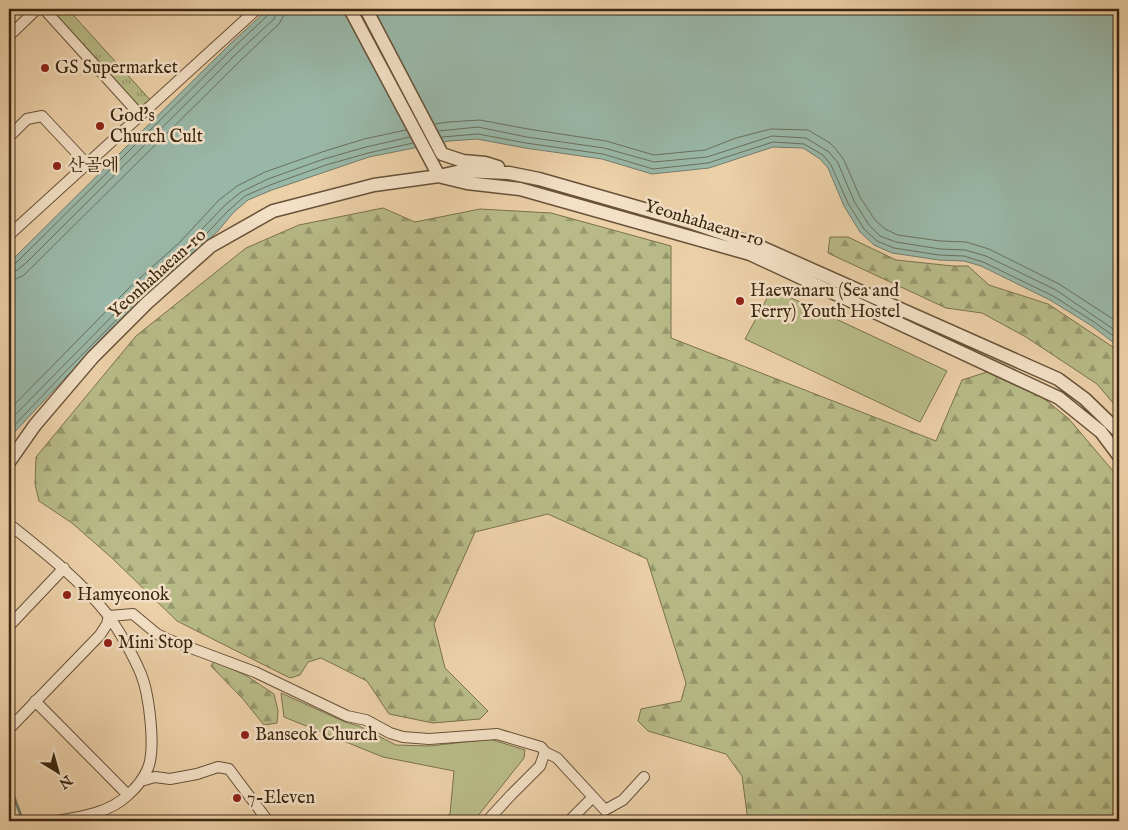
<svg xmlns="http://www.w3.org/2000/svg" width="1128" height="830" font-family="'IM FELL English','Noto Serif KR',serif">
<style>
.grass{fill:#b8bb87;stroke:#7a714c}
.forest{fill:url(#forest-firs);stroke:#7a714c}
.park{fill:url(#park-tufts);stroke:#7a714c}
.water{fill:#99b7a8;stroke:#737d6c}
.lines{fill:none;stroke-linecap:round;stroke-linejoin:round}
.shore{stroke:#6a6f5c;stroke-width:1}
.stream{stroke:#737d6c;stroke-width:3}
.minor-casing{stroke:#675137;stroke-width:12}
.tertiary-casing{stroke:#675137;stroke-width:15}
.minor{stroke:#f3e0c6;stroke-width:10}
.tertiary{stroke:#f3e0c6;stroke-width:12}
.poi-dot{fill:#8f2418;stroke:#f3e0c6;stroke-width:2}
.labels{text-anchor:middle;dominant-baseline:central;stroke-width:5;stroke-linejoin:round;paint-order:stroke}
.poi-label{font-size:18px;fill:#3b2711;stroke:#f3e0c6;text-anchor:start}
.street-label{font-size:18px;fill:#3b2711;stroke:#f3e0c6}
</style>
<defs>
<pattern id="forest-firs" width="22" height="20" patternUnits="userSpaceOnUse" patternTransform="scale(1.25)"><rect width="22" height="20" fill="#b8bb87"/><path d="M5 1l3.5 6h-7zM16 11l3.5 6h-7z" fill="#97986d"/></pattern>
<pattern id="park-tufts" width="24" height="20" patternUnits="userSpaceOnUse" patternTransform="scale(1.25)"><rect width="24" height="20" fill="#b8bb87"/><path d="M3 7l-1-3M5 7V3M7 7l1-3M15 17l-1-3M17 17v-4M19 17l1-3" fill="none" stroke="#97986d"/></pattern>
</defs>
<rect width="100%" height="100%" fill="#ecd0a8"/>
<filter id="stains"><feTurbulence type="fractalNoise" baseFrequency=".004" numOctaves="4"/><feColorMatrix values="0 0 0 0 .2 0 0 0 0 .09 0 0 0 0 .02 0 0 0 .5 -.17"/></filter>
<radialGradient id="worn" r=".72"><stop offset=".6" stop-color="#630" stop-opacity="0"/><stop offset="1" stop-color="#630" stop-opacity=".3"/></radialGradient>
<path class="grass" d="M772 289 947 371 920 422 745 339Z
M281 693 345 722 359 726 396 745 430 746 490 739 525 750 524 758 477 817 466 821H439L450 814 454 771 383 757 284 717Z"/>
<path class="forest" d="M383 208 415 222 480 209 551 213 671 246V338L936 441 962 380 987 372 1042 397 1069 419 1119 478V821H748L742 776 726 754 648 731 638 721 641 709 681 701 686 683 647 559 548 514 475 532 434 624 445 668 488 711 480 719 433 723 389 714 367 681 321 658 308 662 300 675 290 678 177 621 113 559 72 523 39 501 35 484 36 457 136 336 246 248 299 225Z
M830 237H848L896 260 953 266H968L989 285 1048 304 1119 351V410L1097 384 1026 337 982 313 946 308 828 253Z
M214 661 247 676 274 694 278 711 277 723 264 725 243 699 211 666Z"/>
<path class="park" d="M44 9H81L74 16 153 103 140 115Z"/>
<path class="water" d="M268 9H1119V347L1092 326 1050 300 981 266 964 261 939 260 892 253 874 245 860 232 844 206 828 168 820 159 803 148 773 147 709 168 652 174 602 159 525 148 477 139 449 141 369 157 272 190 248 200 233 213 218 231 68 375 9 438V263L230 44Z"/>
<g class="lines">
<path class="shore" d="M435 124 448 122 480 120 528 129 606 141 654 155 705 150 736 138 771 129 808 130 830 143 835 148 844 160 860 197 875 220 885 229 898 235 940 241 966 242 989 249 1059 284 1119 323
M439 131 478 127 527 137 604 148 654 162 707 157 772 136 806 138 829 152 838 163 854 201 869 225 880 236 896 242 940 249 965 250 986 256 1056 290 1119 333
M442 137 478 134 526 143 603 154 653 169 708 163 773 142 804 144 823 155 831 165 848 203 864 229 877 241 894 248 939 255 964 256 983 262 1053 296 1094 322 1119 340
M9 266 14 265 21 258 233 48 269 14 271 9
M9 273 16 271 26 263 237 53 274 19 277 9
M9 280 16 279 24 275 243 58 279 24 283 17 285 9
M9 410 130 287 180 242 219 200 237 186 265 172 322 152 364 139 406 130
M9 421 135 293 185 247 224 206 241 192 268 179 324 159 366 147 410 137
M9 431 65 372 139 297 189 252 229 210 245 196 270 185 326 165 368 153 413 143"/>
<path class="stream" d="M9 784 23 821"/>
<defs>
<path id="minor" d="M44 9 140 115
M9 36 37 9
M9 137 27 119 42 116 86 163
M9 235 257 9
M9 524C44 552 79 579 107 614 119 630 133 655 141 674 149 694 156 748 148 768 144 778 136 788 128 795 109 813 81 817 57 821
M9 626 64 568
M35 701 128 795
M9 729 100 635 107 624 109 616 133 614 157 634 167 639 255 672 347 716 366 720 390 733 403 737 429 739 497 734 541 747 545 752 540 766 511 795 487 821
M545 752 557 758 605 810 623 800 644 777
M141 781 155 777 170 779 197 774 218 767 229 769 268 821
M569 821 593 797"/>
<path id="tertiary" d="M350 9 439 176
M366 9 442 154 463 161 485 163 498 167
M442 177 467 183 520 189 750 254 1059 398 1101 432 1119 456
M9 462 35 425 93 357 147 303 211 246 273 211 374 185 439 176 461 171 509 173 539 179 693 223 754 244 1058 379 1085 399 1119 432"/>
</defs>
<use href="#minor" class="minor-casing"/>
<use href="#tertiary" class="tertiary-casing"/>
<use href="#minor" class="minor"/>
<use href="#tertiary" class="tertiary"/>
</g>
<g class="poi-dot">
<circle cx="45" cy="68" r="5"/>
<circle cx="100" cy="126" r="5"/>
<circle cx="57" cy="166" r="5"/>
<circle cx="740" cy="301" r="5"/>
<circle cx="67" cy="595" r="5"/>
<circle cx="108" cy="643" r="5"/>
<circle cx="245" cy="735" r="5"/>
<circle cx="237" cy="798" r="5"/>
</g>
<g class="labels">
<g class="poi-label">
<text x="55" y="68">GS Supermarket</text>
<text x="110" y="116">God's<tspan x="110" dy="21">Church Cult</tspan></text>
<text x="67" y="166">산골에</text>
<text x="750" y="291">Haewanaru (Sea and<tspan x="750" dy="21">Ferry) Youth Hostel</tspan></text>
<text x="77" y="595">Hamyeonok</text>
<text x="118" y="643">Mini Stop</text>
<text x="255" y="735">Banseok Church</text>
<text x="247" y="798">7-Eleven</text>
</g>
<g class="street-label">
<text transform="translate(704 224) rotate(17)">Yeonhahaean-ro</text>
<text transform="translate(158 274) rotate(-42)">Yeonhahaean-ro</text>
</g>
</g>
<rect width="1128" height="830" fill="none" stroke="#ecd0a8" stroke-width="30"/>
<rect x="10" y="10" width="1108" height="810" fill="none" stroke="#3b2711" stroke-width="2.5"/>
<rect x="15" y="15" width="1098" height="800" fill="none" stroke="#3b2711"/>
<g transform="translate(58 772) rotate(143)" stroke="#f3e0c6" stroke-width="4" paint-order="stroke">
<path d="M0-4L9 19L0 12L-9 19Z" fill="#3b2711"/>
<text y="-8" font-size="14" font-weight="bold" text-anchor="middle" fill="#3b2711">N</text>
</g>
<rect width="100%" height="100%" filter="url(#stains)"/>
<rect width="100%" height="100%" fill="url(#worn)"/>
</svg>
